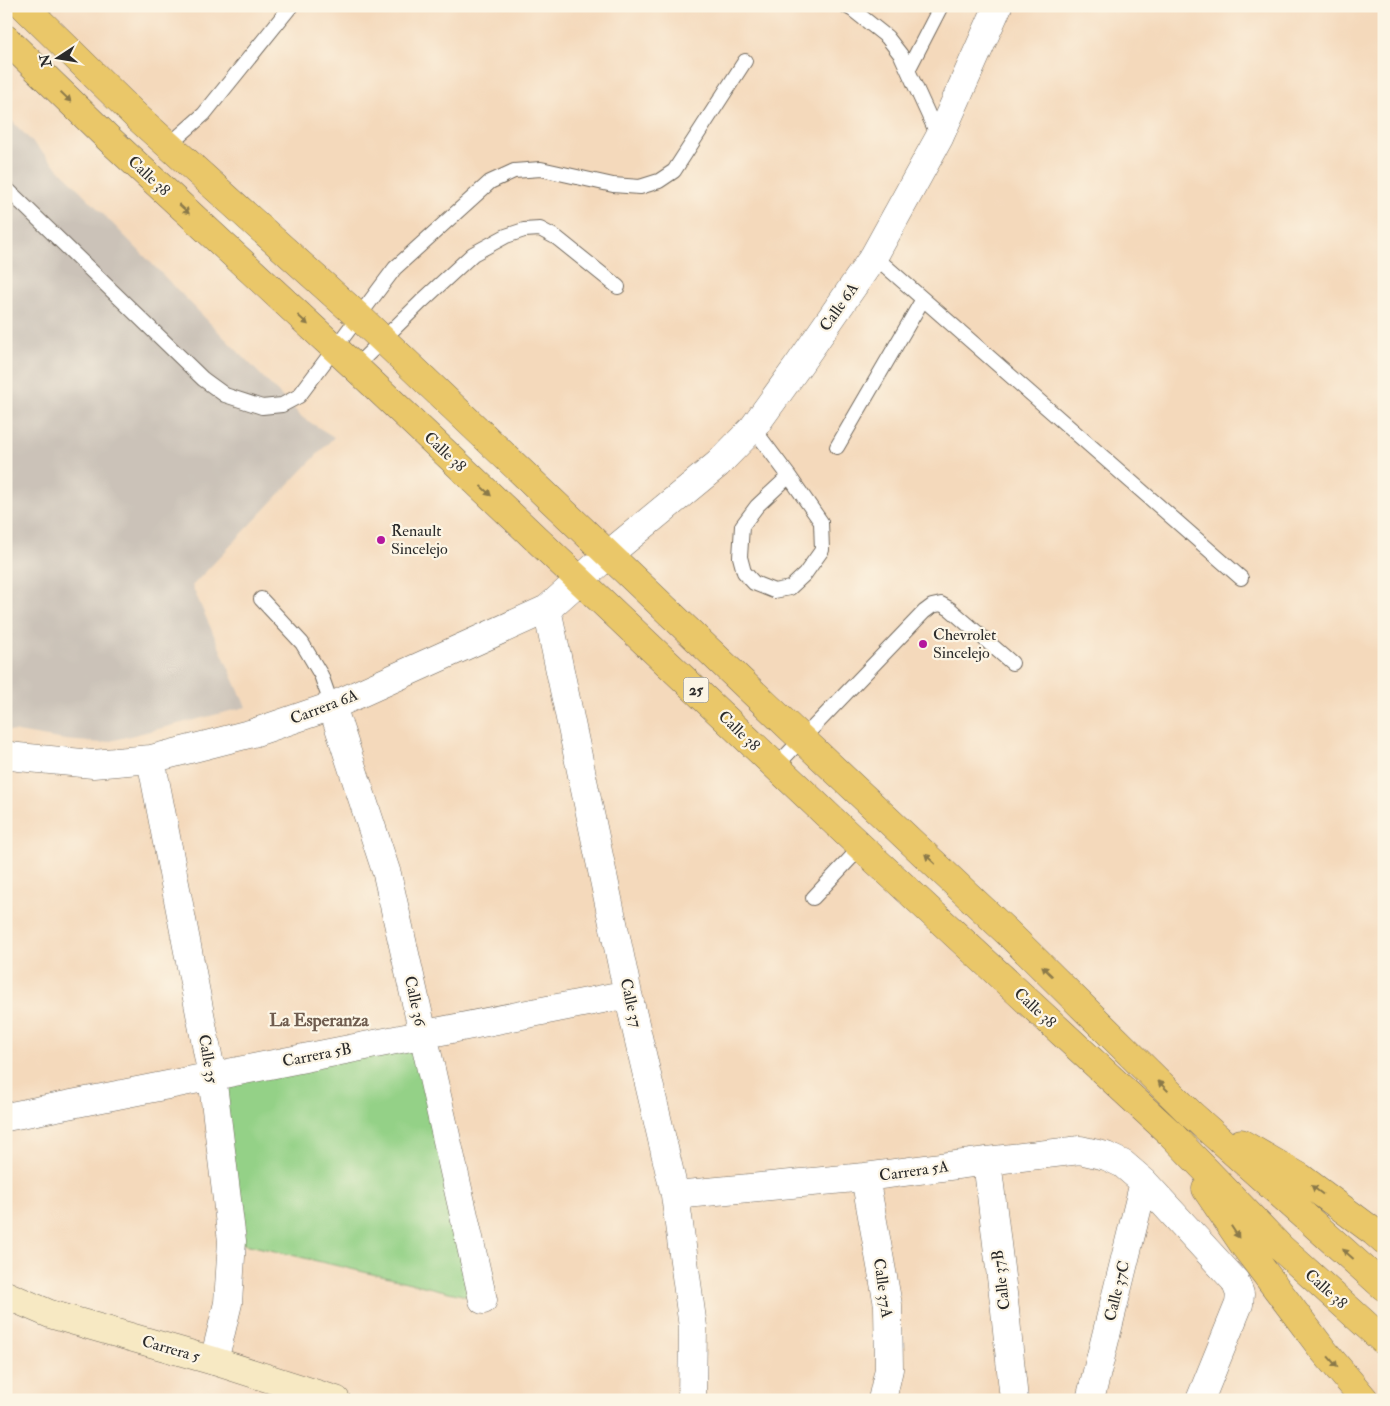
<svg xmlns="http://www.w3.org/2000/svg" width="1390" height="1406" font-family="'IM FELL Double Pica',serif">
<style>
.industrial{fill:#cbc2b8}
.green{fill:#94d187;stroke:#607e59}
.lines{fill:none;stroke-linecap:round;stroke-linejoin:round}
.lane-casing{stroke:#71685d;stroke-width:16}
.street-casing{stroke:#71685d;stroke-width:29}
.secondary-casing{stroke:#71685d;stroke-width:29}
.highway-casing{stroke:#71685d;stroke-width:29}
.lane{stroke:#fff;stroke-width:14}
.street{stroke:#fff;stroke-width:28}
.secondary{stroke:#f7e9c3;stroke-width:28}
.highway{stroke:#eac769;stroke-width:28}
.oneway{fill:#8a794a}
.poi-dot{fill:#b5179e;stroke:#fcf5e5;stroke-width:2}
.labels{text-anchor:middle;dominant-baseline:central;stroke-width:4.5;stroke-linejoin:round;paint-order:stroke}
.shield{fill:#fcf5e5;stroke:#6a6863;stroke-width:1}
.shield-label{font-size:15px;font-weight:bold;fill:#2b2b2b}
.street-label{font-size:16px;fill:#2b2b2b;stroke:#fcf5e5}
.poi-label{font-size:16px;fill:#2b2b2b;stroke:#fcf5e5;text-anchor:start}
.neighbourhood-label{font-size:18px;font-weight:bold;fill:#6f5c4e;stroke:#fcf5e5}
</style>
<rect width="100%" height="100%" fill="#fcf5e5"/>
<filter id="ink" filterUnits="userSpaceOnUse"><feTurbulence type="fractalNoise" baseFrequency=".02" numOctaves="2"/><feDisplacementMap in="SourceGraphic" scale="10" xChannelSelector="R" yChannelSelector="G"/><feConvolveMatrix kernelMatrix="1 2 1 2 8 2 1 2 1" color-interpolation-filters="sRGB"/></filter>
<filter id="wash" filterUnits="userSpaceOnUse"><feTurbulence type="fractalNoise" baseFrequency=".0096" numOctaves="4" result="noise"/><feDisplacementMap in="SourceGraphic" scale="20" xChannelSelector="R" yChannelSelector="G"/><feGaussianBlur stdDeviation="1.12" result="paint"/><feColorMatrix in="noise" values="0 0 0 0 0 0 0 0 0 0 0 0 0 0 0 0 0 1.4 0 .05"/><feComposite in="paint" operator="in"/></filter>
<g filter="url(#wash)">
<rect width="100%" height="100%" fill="#f4d9bb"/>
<path class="industrial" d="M6 115 303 418 334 437 192 586 246 707 102 743 65 740 6 730Z"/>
<path class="green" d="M423 1034 483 1300 232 1241 212 1076Z"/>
</g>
<g filter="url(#ink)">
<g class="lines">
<defs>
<path id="lane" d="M846 6 853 10 887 37 901 55 939 138
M908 70 941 6
M169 145 204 114 291 6
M6 188 203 379 225 395 262 407 282 405 299 396 395 268 490 182 514 171 541 169 613 185 640 187 659 181 674 171 745 61
M874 256 1241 578
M355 367 421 302 473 254 506 236 524 230 540 229 557 238 618 287
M753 428 789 476 821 522 822 550 805 574 790 588 774 591 754 583 744 572 740 557 742 526 757 506 789 476
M837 447 923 299
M261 599 302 643 321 675 332 706
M776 766 924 612 932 606 941 604 950 609 1012 663
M813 898 861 847"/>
<path id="street" d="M547 609 628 994 675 1195 693 1327 692 1400
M332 706 387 874 483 1300
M6 755 18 757 93 764 151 759 253 733 332 706 547 609 609 554 718 464 753 428 800 363 874 256 939 138 998 6
M151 759 212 1076 232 1241 228 1303 214 1361
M6 1117 628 994
M987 1161 1005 1310 1014 1400
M865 1177 888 1305 889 1369 882 1400
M675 1195 865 1177 987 1161 1080 1150 1106 1156 1123 1164 1144 1182 1235 1281 1240 1294 1239 1304 1200 1400
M1090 1400 1144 1182"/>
<path id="secondary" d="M6 1295 50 1314 214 1361 336 1400"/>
<path id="highway" d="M24 6 136 116 359 317 802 739 1008 933 1191 1114 1384 1287
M6 39 109 139 355 367 861 847 1170 1133 1281 1248 1384 1341
M1241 1143 1300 1177 1374 1232 1384 1241
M1206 1189 1243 1244 1323 1350 1365 1400"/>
</defs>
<use href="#lane" class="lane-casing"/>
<use href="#street" class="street-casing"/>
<use href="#secondary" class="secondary-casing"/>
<use href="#highway" class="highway-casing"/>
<use href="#lane" class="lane"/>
<use href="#street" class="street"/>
<use href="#secondary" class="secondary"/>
<use href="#highway" class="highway"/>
</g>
<defs><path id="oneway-solid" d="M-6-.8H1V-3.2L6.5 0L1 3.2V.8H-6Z" transform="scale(1.25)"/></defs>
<g class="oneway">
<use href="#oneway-solid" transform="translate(66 97) rotate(44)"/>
<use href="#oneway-solid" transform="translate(184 209) rotate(43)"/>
<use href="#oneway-solid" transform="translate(303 320) rotate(43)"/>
<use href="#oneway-solid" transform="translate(486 491) rotate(43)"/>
<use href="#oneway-solid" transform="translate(930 859) rotate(-137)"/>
<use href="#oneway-solid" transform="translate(1047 971) rotate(-135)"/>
<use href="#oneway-solid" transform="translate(1163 1086) rotate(-135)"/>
<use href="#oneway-solid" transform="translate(1317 1190) rotate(-143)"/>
<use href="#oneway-solid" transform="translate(1235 1232) rotate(57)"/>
<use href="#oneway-solid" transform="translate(1348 1254) rotate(-138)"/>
<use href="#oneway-solid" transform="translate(1333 1362) rotate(49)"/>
</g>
</g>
<g class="poi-dot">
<circle cx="381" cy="540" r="5"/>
<circle cx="923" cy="644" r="5"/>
</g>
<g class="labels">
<rect class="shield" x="683.5" y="677.5" width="25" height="25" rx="4"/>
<g class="shield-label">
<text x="696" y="690">25</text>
</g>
<g class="street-label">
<text transform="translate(149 176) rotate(43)">Calle 38</text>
<text transform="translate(839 307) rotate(-55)">Calle 6A</text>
<text transform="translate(445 452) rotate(43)">Calle 38</text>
<text transform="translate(324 707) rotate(-21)">Carrera 6A</text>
<text transform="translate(739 731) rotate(44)">Calle 38</text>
<text transform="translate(415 1001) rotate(78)">Calle 36</text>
<text transform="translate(631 1003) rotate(77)">Calle 37</text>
<text transform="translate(1035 1008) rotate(43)">Calle 38</text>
<text transform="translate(317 1055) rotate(-11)">Carrera 5B</text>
<text transform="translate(208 1059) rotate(80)">Calle 35</text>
<text transform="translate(914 1171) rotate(-8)">Carrera 5A</text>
<text transform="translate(1001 1280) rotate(-97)">Calle 37B</text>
<text transform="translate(883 1288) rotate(82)">Calle 37A</text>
<text transform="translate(1326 1289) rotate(42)">Calle 38</text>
<text transform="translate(1117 1291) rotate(-76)">Calle 37C</text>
<text transform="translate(171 1349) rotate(16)">Carrera 5</text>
</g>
<g class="poi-label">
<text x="391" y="531">Renault<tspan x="391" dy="18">Sincelejo</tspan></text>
<text x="933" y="635">Chevrolet<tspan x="933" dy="18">Sincelejo</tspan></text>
</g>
<g class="neighbourhood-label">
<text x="319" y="1020">La Esperanza</text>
</g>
</g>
<rect width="1390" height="1406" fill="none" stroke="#fcf5e5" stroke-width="25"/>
<g transform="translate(58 58) rotate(258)" stroke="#fcf5e5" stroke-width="4" paint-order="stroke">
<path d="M0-4L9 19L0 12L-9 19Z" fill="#2b2b2b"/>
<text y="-8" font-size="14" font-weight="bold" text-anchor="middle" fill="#2b2b2b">N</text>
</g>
</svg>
